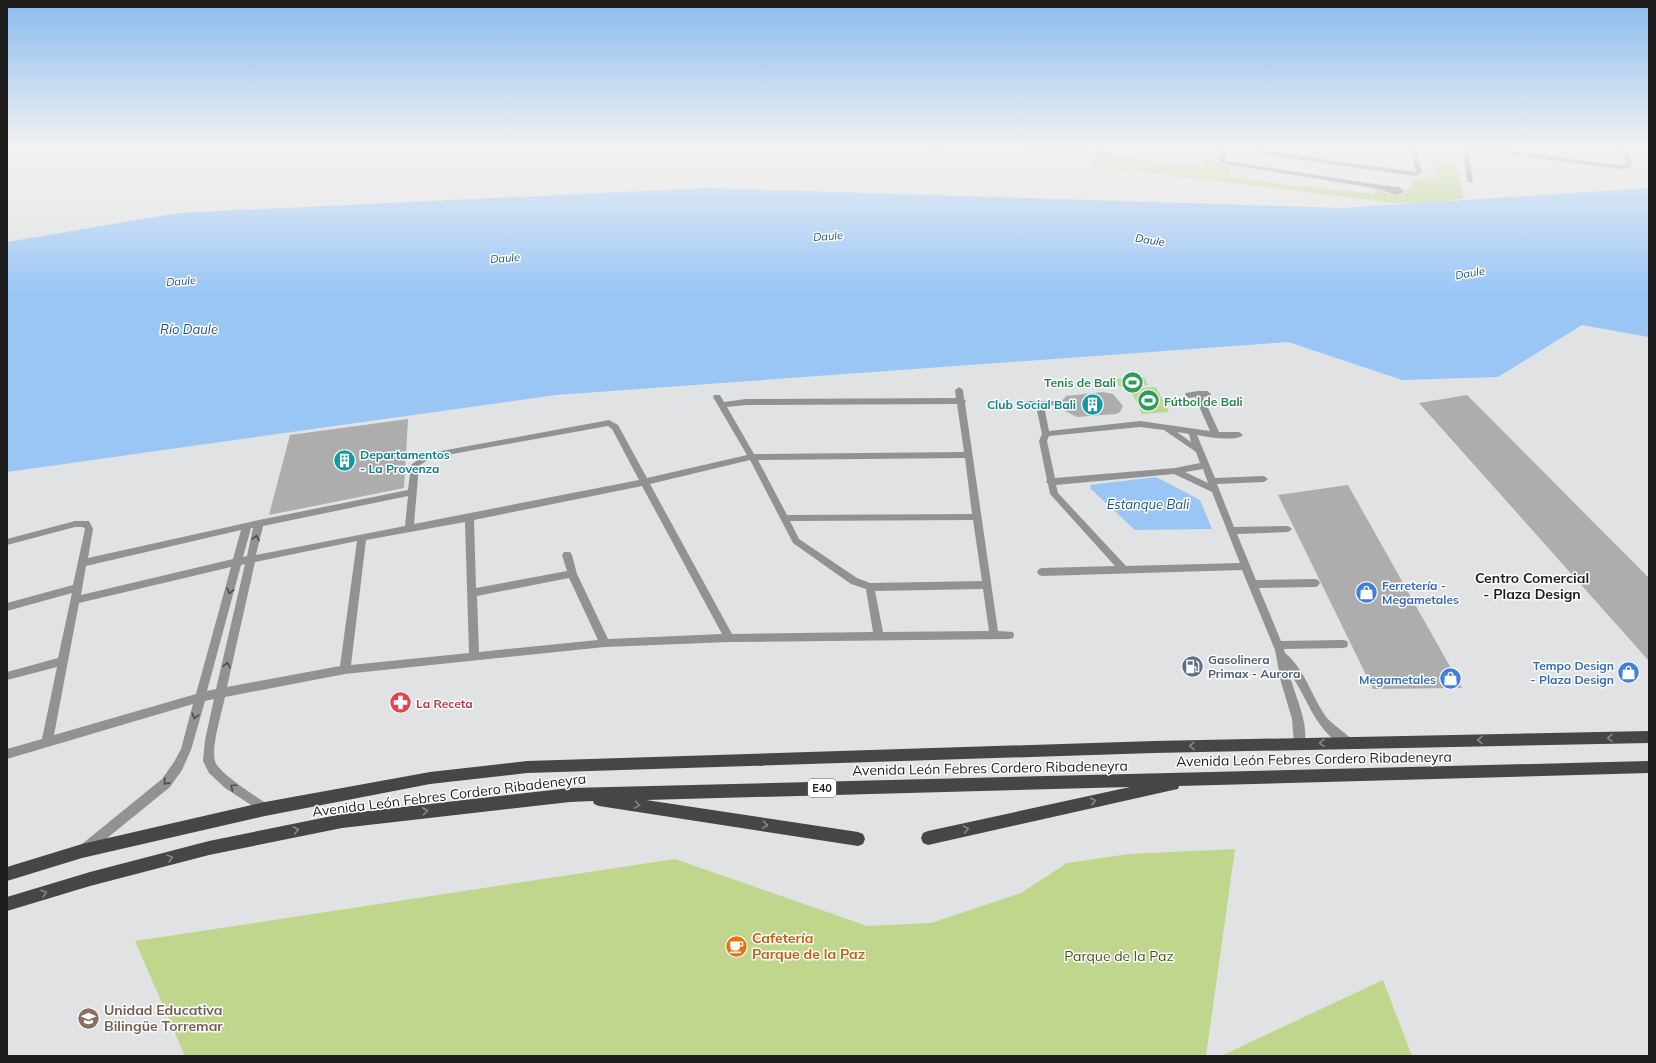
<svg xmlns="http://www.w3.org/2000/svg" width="1656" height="1063" font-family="Mulish,sans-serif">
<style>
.green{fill:#bfd68c}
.water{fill:#9ac6f6}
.building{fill:#adadae}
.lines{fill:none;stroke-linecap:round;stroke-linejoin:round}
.minor{fill:#929292;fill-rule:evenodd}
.trunk{fill:#464646;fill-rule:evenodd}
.oneway{stroke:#4c4c4c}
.oneway2{stroke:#878787}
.labels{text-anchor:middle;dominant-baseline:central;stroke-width:3;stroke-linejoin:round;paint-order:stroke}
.far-water-label{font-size:11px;font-style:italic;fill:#1a5389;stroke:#fff}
.shield{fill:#fff;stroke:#626262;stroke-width:1}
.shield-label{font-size:11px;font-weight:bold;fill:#1e1e1e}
.leisure-label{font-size:12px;font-weight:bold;fill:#27864d;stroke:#fff;text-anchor:end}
.culture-label{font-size:12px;font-weight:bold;fill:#0d838f;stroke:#fff;text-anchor:end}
.shop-label{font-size:12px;font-weight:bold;fill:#366cbe;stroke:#fff;text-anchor:end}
.service-label{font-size:12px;font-weight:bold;fill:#4e5e75;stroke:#fff;text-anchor:start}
.health-label{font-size:12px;font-weight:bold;fill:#be3a42;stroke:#fff;text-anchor:start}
.water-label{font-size:13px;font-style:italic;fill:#1a5389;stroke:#fff}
.quarter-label{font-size:14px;font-weight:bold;fill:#1e1e1e;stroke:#fff}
.near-street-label{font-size:14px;fill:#1e1e1e;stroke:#fff}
.near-food-label{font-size:14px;font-weight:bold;fill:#c56008;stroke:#fff;text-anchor:start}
.near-park-label{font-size:14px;fill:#46541e;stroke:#fff}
.near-education-label{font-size:14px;font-weight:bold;fill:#785e54;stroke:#fff;text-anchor:start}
</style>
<rect width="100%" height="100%" fill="#e1e2e3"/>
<path class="green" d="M1093 146 1108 147V154L1204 168 1206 158C1215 160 1221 164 1230 166L1229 174 1234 177 1302 187V186L1375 194 1374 187 1383 189C1389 197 1398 196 1407 193L1405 189 1412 188 1413 179H1423V177L1438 179 1433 160 1443 163 1455 164 1464 198 1436 203H1394L1093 166Z
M1144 377 1148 385 1120 387 1116 379Z
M1156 387 1169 412 1142 414 1130 389Z
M1235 849 1206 1056H185L135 941 675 859 867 926 931 923 1021 893 1067 863 1129 854Z
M1383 980 1412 1056H1221Z"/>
<path class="water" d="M928 146H948V155L928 154Z
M707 188 1342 208 1649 188V337L1582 325 1498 377 1402 380 1288 342 556 395 7 472V242L178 213Z
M1156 477 1200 500 1212 529 1135 530 1091 489 1090 485Z"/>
<path class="building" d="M1103 392 1113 394 1123 406 1120 412 1116 414 1077 417 1065 411 1061 402 1066 396Z
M1467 395 1649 578V661L1419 403Z
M408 419 404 488 269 515 290 435Z
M1348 485 1462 688 1373 689 1278 495Z"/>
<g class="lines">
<path class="minor" d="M992 146H1018L1082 149 1085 151 1082 153 995 148Z
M1220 146H1226L1225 160 1227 161 1381 185 1399 187 1405 192 1395 195 1380 189 1224 164 1219 161Z
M1260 146H1266L1265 151 1416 172 1411 151 1390 146H1400L1416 149 1422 173 1414 176 1262 154 1259 152Z
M1459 146H1472L1618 165 1626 164 1627 162 1618 146H1624L1633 162 1631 167 1618 169 1468 149 1473 181 1470 183 1467 181 1462 148Z
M959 387 963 390 964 399 966 401 965 403 998 631 1013 632 1014 635 1013 638 1009 639 729 642 605 647 345 674 225 697C222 712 211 747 215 761 217 772 258 798 269 805L271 809 269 813 265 814 225 788 209 773 203 761 205 740 214 699 205 701 191 750 182 770 170 787 90 852 86 854 82 852 80 848 82 844 162 779 174 762 181 749 193 704 7 759V749L42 739 57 667 7 680V672L58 658 72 593 7 611V603L73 585 85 529 83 527H75L7 545V539L75 521H89L93 529 88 558 259 520 408 490 411 465 425 454 609 420 618 425 647 478 747 455 713 397 714 395H720L724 402 746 399 956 398 955 390ZM957 404 964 452 754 454 727 407 746 405ZM608 426 612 429 639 480 414 524 419 466 430 458ZM965 458 972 514 787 515 758 460ZM750 460 793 543 851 584 866 589 873 632 732 634 650 484ZM642 486 722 634 608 639 577 574 572 555 570 552H564L562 555 567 571 476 588 474 520ZM408 496 405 526 256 555 263 526ZM973 520 982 581 870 583 857 578 799 539 790 521ZM465 522 469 653 351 665 366 540ZM251 528H253L247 556 243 557ZM241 530 233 559 81 595 86 566ZM357 541 340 666 227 687 255 562ZM245 564 216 689 207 691 241 565ZM231 567 196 694 54 735 79 603ZM569 578 598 640 479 652 477 596ZM983 589 989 631 883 632 875 591Z
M1198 391H1207L1211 394 1210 396 1203 397 1219 432H1239L1243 435C1236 442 1207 437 1197 435L1215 478 1264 476 1268 479 1264 482 1217 484 1234 527 1288 526 1292 529 1288 532 1237 534 1256 580 1315 579 1318 580 1320 583 1318 586 1315 587 1259 588 1281 641 1343 640 1347 641 1348 644 1347 647 1343 648 1284 649 1285 653C1305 669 1312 698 1327 718 1334 726 1351 736 1354 743L1353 746 1349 748C1316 736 1308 697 1289 672 1293 692 1312 728 1303 747L1299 749 1295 747 1294 744 1292 719 1281 682 1275 650 1242 570 1042 576 1039 575 1037 572 1039 569 1042 568 1115 566 1050 494 1048 484 1046 482 1047 480 1039 441 1042 434 1036 406 1026 405 1025 403 1026 401H1054L1055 403 1054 405 1044 406 1049 431 1140 421 1210 431 1195 397 1189 398 1185 395 1186 393ZM1140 427 1164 430 1196 452 1200 463 1175 468 1055 478 1047 441 1049 436ZM1177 432 1189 434 1191 442ZM1203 469 1208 483 1185 472ZM1174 474 1212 492 1240 563 1126 566 1058 493 1056 485Z"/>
<path class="trunk" d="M1649 731V743L1154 753 527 773 430 784 265 816 82 858 7 881V867L82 844 265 802 430 772 527 761 1154 741Z
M1649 761V773L1179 786 1178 789 1173 790 928 845 923 843 921 838 923 833 928 831 1130 787 646 800 858 832 863 834 865 839 863 844 858 846 599 806 594 804 593 801 570 802 342 828 209 855 90 886 7 911V897L90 872 209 841 342 814 570 788Z"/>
</g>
<defs><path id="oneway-chevron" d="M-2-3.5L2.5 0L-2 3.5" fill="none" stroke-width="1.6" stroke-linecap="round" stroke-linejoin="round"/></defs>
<g class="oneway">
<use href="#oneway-chevron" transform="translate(256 538) rotate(-78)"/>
<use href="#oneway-chevron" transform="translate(230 591) rotate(105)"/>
<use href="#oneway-chevron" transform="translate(227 665) rotate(-77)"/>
<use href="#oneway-chevron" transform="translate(195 716) rotate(105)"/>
<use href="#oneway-chevron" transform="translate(166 782) rotate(132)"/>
<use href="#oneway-chevron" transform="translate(233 787) rotate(-145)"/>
</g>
<g class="oneway2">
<use href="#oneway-chevron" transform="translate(1610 738) rotate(179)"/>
<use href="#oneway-chevron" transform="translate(1480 740) rotate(179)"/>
<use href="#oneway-chevron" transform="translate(1322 743) rotate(179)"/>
<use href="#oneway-chevron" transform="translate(1192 746) rotate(179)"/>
<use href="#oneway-chevron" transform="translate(1093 801) rotate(-12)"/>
<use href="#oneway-chevron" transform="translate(637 805) rotate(9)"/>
<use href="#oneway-chevron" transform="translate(425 811) rotate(-7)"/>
<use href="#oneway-chevron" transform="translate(765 825) rotate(9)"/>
<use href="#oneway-chevron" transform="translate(966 829) rotate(-12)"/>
<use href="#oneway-chevron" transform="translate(296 830) rotate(-11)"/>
<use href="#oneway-chevron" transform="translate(170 858) rotate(-15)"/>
<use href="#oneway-chevron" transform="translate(44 893) rotate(-17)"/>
</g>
<linearGradient id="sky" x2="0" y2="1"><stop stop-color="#89bbee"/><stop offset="0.5" stop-color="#f2f2f2"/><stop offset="1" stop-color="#f2f2f2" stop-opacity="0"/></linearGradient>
<rect width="1656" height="294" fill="url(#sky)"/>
<defs>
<symbol id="stadium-disc" viewBox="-11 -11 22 22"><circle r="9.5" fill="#2e9e5b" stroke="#fff"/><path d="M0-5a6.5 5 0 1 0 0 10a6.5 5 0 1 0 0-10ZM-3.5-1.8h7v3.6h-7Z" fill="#fff"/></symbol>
<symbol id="building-disc" viewBox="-11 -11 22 22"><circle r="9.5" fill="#0f9aa8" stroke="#fff"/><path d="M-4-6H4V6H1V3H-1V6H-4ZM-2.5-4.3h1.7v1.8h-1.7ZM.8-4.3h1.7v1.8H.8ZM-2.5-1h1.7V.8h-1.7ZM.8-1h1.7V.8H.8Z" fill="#fff"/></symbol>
<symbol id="shop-disc" viewBox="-11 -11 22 22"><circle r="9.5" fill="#3f7fe0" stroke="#fff"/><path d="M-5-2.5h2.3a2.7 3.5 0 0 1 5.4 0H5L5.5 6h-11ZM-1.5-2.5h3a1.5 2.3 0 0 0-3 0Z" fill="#fff"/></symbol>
<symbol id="fuel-disc" viewBox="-11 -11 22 22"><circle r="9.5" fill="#5c6f8a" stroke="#fff"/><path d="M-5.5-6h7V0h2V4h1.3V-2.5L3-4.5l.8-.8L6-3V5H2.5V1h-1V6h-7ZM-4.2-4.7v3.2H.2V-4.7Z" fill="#fff"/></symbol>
<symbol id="pharmacy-disc" viewBox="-11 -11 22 22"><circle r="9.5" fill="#e0444e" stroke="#fff"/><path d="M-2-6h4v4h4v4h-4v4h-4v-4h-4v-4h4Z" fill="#fff"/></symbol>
<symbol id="cafe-disc" viewBox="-11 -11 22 22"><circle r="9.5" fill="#e8710a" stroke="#fff"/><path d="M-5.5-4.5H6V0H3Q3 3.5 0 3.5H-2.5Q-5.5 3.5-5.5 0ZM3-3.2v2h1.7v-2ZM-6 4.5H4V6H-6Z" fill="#fff"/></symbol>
<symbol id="school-disc" viewBox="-11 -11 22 22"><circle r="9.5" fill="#8d6e63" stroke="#fff"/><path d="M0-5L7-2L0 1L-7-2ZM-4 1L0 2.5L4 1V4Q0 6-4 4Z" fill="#fff"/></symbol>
</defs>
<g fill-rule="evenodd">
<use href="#stadium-disc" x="1120" y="370" width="25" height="25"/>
<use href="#stadium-disc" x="1136" y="388" width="25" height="25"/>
<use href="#building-disc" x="1080" y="392" width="25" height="25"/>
<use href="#building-disc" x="332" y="448" width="25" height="25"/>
<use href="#shop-disc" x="1354" y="580" width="25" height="25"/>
<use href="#fuel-disc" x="1180" y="654" width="25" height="25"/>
<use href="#shop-disc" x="1616" y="660" width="25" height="25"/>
<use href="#shop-disc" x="1438" y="666" width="25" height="25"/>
<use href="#pharmacy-disc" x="388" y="690" width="25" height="25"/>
<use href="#cafe-disc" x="724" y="934" width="25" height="25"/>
<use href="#school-disc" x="76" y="1006" width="25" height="25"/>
</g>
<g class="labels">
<g class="far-water-label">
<text transform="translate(828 236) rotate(-4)">Daule</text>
<text transform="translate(1150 240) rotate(9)">Daule</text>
<text transform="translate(505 258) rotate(-4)">Daule</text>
<text transform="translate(1470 273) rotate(-10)">Daule</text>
<text transform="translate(181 281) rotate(-4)">Daule</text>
</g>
<rect class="shield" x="808" y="779" width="28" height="18" rx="3"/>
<g class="shield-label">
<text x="822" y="788">E40</text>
</g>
<g class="leisure-label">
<text x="1116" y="382">Tenis de Bali</text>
<text x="1164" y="401" text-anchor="start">Fútbol de Bali</text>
</g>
<g class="culture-label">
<text x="1076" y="404">Club Social Bali</text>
<text x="360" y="454" text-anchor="start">Departamentos<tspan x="360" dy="14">- La Provenza</tspan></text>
</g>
<g class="shop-label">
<text x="1382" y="585" text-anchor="start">Ferretería -<tspan x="1382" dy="14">Megametales</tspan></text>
<text x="1614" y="665">Tempo Design<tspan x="1614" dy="14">- Plaza Design</tspan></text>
<text x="1436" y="679">Megametales</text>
</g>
<g class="service-label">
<text x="1208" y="659">Gasolinera<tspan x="1208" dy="14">Primax - Aurora</tspan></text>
</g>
<g class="health-label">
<text x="416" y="703">La Receta</text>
</g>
<g class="water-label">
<text x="189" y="329">Río Daule</text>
<text x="1148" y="504">Estanque Bali</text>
</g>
<g class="quarter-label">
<text x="1532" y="578">Centro Comercial<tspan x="1532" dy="16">- Plaza Design</tspan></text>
</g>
<g class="near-street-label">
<text transform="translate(1314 759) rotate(-1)">Avenida León Febres Cordero Ribadeneyra</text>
<text transform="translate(990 768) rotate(-1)">Avenida León Febres Cordero Ribadeneyra</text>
<text transform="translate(449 795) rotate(-7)">Avenida León Febres Cordero Ribadeneyra</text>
</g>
<g class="near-food-label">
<text x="752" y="938">Cafetería<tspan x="752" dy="16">Parque de la Paz</tspan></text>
</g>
<g class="near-park-label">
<text x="1119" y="956">Parque de la Paz</text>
</g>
<g class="near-education-label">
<text x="104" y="1010">Unidad Educativa<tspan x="104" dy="16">Bilingüe Torremar</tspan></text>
</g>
</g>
<rect width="1656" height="1063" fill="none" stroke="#1e1e1e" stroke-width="16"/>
</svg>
